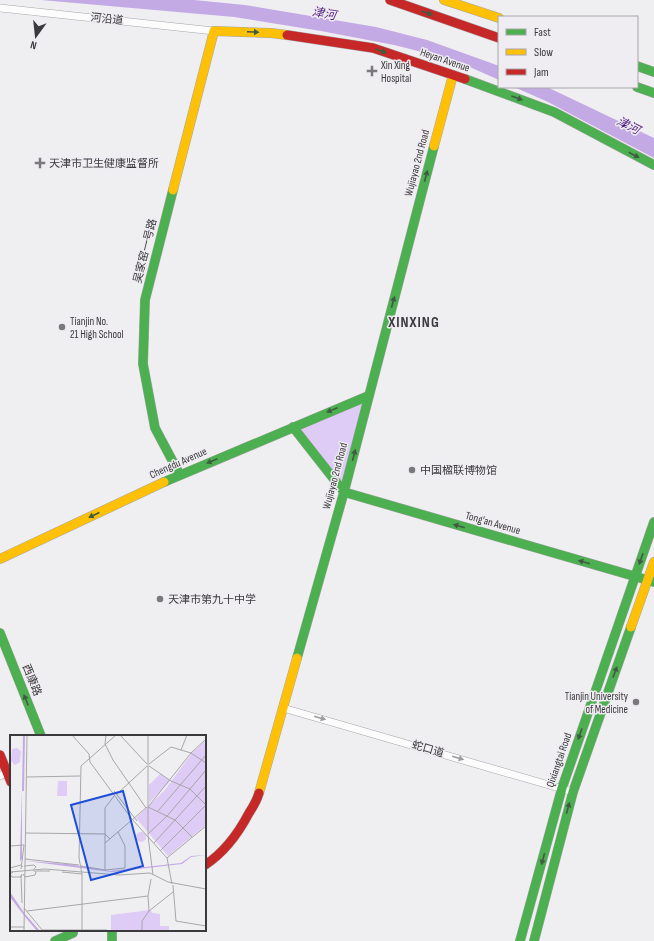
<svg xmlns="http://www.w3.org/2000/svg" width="654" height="941" font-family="'Sofia Sans Condensed','Noto Sans SC',sans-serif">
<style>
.green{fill:#decbf6}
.water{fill:#c4aae5}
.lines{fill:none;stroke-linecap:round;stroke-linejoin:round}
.street-casing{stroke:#a7a6a8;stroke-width:8}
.fast-casing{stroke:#a7a6a8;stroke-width:10}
.slow-casing{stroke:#a7a6a8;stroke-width:10}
.jam-casing{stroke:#a7a6a8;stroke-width:10}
.street{stroke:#fdfcfd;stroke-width:7}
.fast{stroke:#4caf50;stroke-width:9}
.slow{stroke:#ffc107;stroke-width:9}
.jam{stroke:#c62828;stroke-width:9}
.oneway{fill:#3f5c41}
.oneway2{fill:#9c9a9c}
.poi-dot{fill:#79787b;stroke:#efedf2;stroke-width:1.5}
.labels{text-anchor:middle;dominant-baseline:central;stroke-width:3;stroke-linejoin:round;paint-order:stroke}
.street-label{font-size:11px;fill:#3a393b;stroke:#efedf2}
.poi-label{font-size:11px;fill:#3a393b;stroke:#efedf2;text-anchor:start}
.water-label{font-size:12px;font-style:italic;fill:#511e7f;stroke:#efedf2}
.district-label{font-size:15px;font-weight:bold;letter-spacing:1px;fill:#3a393b;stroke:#efedf2}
.inset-river{fill:none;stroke:#c4aae5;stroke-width:2}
.inset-road{fill:none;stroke:#a7a6a8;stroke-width:1}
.view{fill:#1d4ed8;fill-opacity:0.15;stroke:#1d4ed8;stroke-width:2}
.inset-edge{fill:none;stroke:#3a393b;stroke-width:2}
</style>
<rect width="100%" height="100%" fill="#efeef1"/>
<path class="green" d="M371 400 346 496 294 430Z"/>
<path class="water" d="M41 0H194L245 5 376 27 427 40 491 63 499 66V80L454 60 394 45 321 31 234 17Z
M514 87H547L654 138V158L548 102Z"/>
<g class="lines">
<defs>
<path id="street" d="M0 8 214 31
M283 708 573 792
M0 776 7 772"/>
<path id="fast" d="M637 66 654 72
M465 79 554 112 654 165
M637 87 654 93
M173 190 145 300 143 364 155 428 180 475
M293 427 344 492 654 582
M164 482 368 396
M0 633 41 736
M297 658 344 492 434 146
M112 930V941
M55 941 73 933
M520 941 562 788 654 522
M534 941 573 792 631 627"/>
<path id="slow" d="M444 0 499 18
M434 146 453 75
M173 190 214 31 271 33 287 35
M0 559 164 482
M631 627 654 562
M259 793 297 658"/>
<path id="jam" d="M390 0 499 38
M287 35 373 48 465 79
M0 755 11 782
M205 865C225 852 238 834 249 813 253 807 257 800 259 793"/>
</defs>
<use href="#street" class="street-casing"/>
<use href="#fast" class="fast-casing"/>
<use href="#slow" class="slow-casing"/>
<use href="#jam" class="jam-casing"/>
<use href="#street" class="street"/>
<use href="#fast" class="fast"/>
<use href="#slow" class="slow"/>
<use href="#jam" class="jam"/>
</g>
<defs><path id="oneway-solid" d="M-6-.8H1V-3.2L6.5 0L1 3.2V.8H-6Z"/></defs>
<g class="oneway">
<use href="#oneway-solid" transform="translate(427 13) rotate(19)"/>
<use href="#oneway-solid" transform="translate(253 32) rotate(2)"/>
<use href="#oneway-solid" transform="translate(381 51) rotate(19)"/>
<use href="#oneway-solid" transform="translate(517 98) rotate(20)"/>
<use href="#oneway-solid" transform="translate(634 155) rotate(28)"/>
<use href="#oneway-solid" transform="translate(426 176) rotate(-75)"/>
<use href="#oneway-solid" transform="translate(393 302) rotate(-75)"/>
<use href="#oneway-solid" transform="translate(332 410) rotate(158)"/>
<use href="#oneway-solid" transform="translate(354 455) rotate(-76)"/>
<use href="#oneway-solid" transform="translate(212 461) rotate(157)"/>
<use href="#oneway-solid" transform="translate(94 515) rotate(155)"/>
<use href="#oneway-solid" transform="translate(459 526) rotate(-164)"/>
<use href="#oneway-solid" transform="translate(641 559) rotate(109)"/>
<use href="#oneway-solid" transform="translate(584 562) rotate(-164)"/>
<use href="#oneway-solid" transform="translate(615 672) rotate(-70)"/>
<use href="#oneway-solid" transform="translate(26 700) rotate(-112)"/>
<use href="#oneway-solid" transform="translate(580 734) rotate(109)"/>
<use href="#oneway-solid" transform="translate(568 808) rotate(-74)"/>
<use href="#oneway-solid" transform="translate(543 859) rotate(105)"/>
</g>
<g class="oneway2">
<use href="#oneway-solid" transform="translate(320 718) rotate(16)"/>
<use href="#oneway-solid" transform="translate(458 758) rotate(16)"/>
</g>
<g class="poi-dot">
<path d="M370 65h4v4h4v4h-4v4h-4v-4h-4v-4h4z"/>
<path d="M38 157h4v4h4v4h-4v4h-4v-4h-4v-4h4z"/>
<circle cx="62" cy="327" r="4"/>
<circle cx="412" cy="470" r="4"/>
<circle cx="160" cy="599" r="4"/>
<circle cx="636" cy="702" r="4"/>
</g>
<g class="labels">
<g class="street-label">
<text transform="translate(107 19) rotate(6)">河沿道</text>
<text transform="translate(445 60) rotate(19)">Heyan Avenue</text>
<text transform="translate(417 163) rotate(-75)">Wujiayao 2nd Road</text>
<text transform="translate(145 251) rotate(-76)">吴家窑一号路</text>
<text transform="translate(178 463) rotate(-24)">Chengdu Avenue</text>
<text transform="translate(335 476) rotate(-75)">Wujiayao 2nd Road</text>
<text transform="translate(493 523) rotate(16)">Tong'an Avenue</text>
<text transform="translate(32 680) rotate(68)">西康路</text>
<text transform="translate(428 749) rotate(16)">蛇口道</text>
<text transform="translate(559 760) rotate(-71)">Qixiangtai Road</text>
</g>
<g class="poi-label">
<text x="381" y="65">Xin Xing<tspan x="381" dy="13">Hospital</tspan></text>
<text x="49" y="163">天津市卫生健康监督所</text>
<text x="70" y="321">Tianjin No.<tspan x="70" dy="13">21 High School</tspan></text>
<text x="420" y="470">中国楹联博物馆</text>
<text x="168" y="599">天津市第九十中学</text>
<text x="628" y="696" text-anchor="end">Tianjin University<tspan x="628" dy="13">of Medicine</tspan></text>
</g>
<g class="water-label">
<text transform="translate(324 14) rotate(10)">津河</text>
<text transform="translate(628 126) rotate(27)">津河</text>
</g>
<g class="district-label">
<text x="414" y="322">XINXING</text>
</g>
</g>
<g transform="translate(10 735)">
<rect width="196" height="196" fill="#efeef1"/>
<path d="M196 5V90L158 121 126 83 154 56 182 18ZM7 13 11 16 10 27 5 30 1 26 0 28V14L1 25 2 14ZM150 39 160 46 139 68V50ZM48 46H57V61H47ZM126 102a5 5 0 1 1 10 0a5 5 0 1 1-10 0ZM140 175 143 178 150 179V191H159V195L164 196H101V180Z" fill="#decbf6"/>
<path d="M12 55V124L10 126V119ZM196 120 181 122 172 129 102 137 16 126 58 129 100 136 171 128 181 121ZM0 157 15 179 30 196H27L16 183 0 162Z" fill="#c4aae5"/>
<path class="inset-river" d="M13 56 14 0"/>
<path class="inset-road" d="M62 0 79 19 80 27 121 83 157 123 162 149M96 0 95 9 103 25 136 73M110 0 137 29M138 0V101L143 140M161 12 181 18 196 28M171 15 177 0M139 29 161 12M139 31 161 46 180 54 196 70M17 42 70 41M104 56 127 86M107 59 137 31M138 72 181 18 196 4M138 72 165 85 182 102M148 76 196 20M16 98 95 99 100 104M138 99 158 80 196 35M95 108 137 72M144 108 196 51M0 111 14 110M150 116 196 70M157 123 196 91M15 124 69 130M14 131 24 130 26 132 24 134M71 131 95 135 115 133V111L108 97M0 133 11 130 13 132M11 134 14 110M95 135V73L104 61M26 136H40M0 137 35 134 109 140 140 138 158 147 196 154M3 137 0 139 2 142H11L12 139M52 137 72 139M13 139 15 142 25 140 26 137 23 135M11 140 12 168M163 150 166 186 196 191M14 173 33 196M17 176 138 161M139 176 138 161 141 144M0 192H14M32 195H97M14 196 17 0M72 196V139L69 123 71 31 106 0M132 196V186L139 176 163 157"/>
<path class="view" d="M113 56 133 131 81 145 61 70Z"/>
<rect width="196" height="196" class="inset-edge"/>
</g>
<rect x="498" y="16" width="140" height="72" fill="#efedf2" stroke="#a7a5a9"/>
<rect x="506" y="29" width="20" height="6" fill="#4caf50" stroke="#a7a5a9"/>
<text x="534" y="36" font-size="12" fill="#3a393b">Fast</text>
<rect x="506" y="49" width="20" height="6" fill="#ffc107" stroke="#a7a5a9"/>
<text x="534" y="56" font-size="12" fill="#3a393b">Slow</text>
<rect x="506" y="69" width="20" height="6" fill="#c62828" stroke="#a7a5a9"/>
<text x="534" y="76" font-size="12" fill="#3a393b">Jam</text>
<g transform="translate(36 36) rotate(195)" stroke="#efedf2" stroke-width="3" paint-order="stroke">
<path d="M0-3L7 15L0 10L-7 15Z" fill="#3a393b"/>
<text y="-6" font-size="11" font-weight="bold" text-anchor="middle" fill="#3a393b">N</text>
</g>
</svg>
